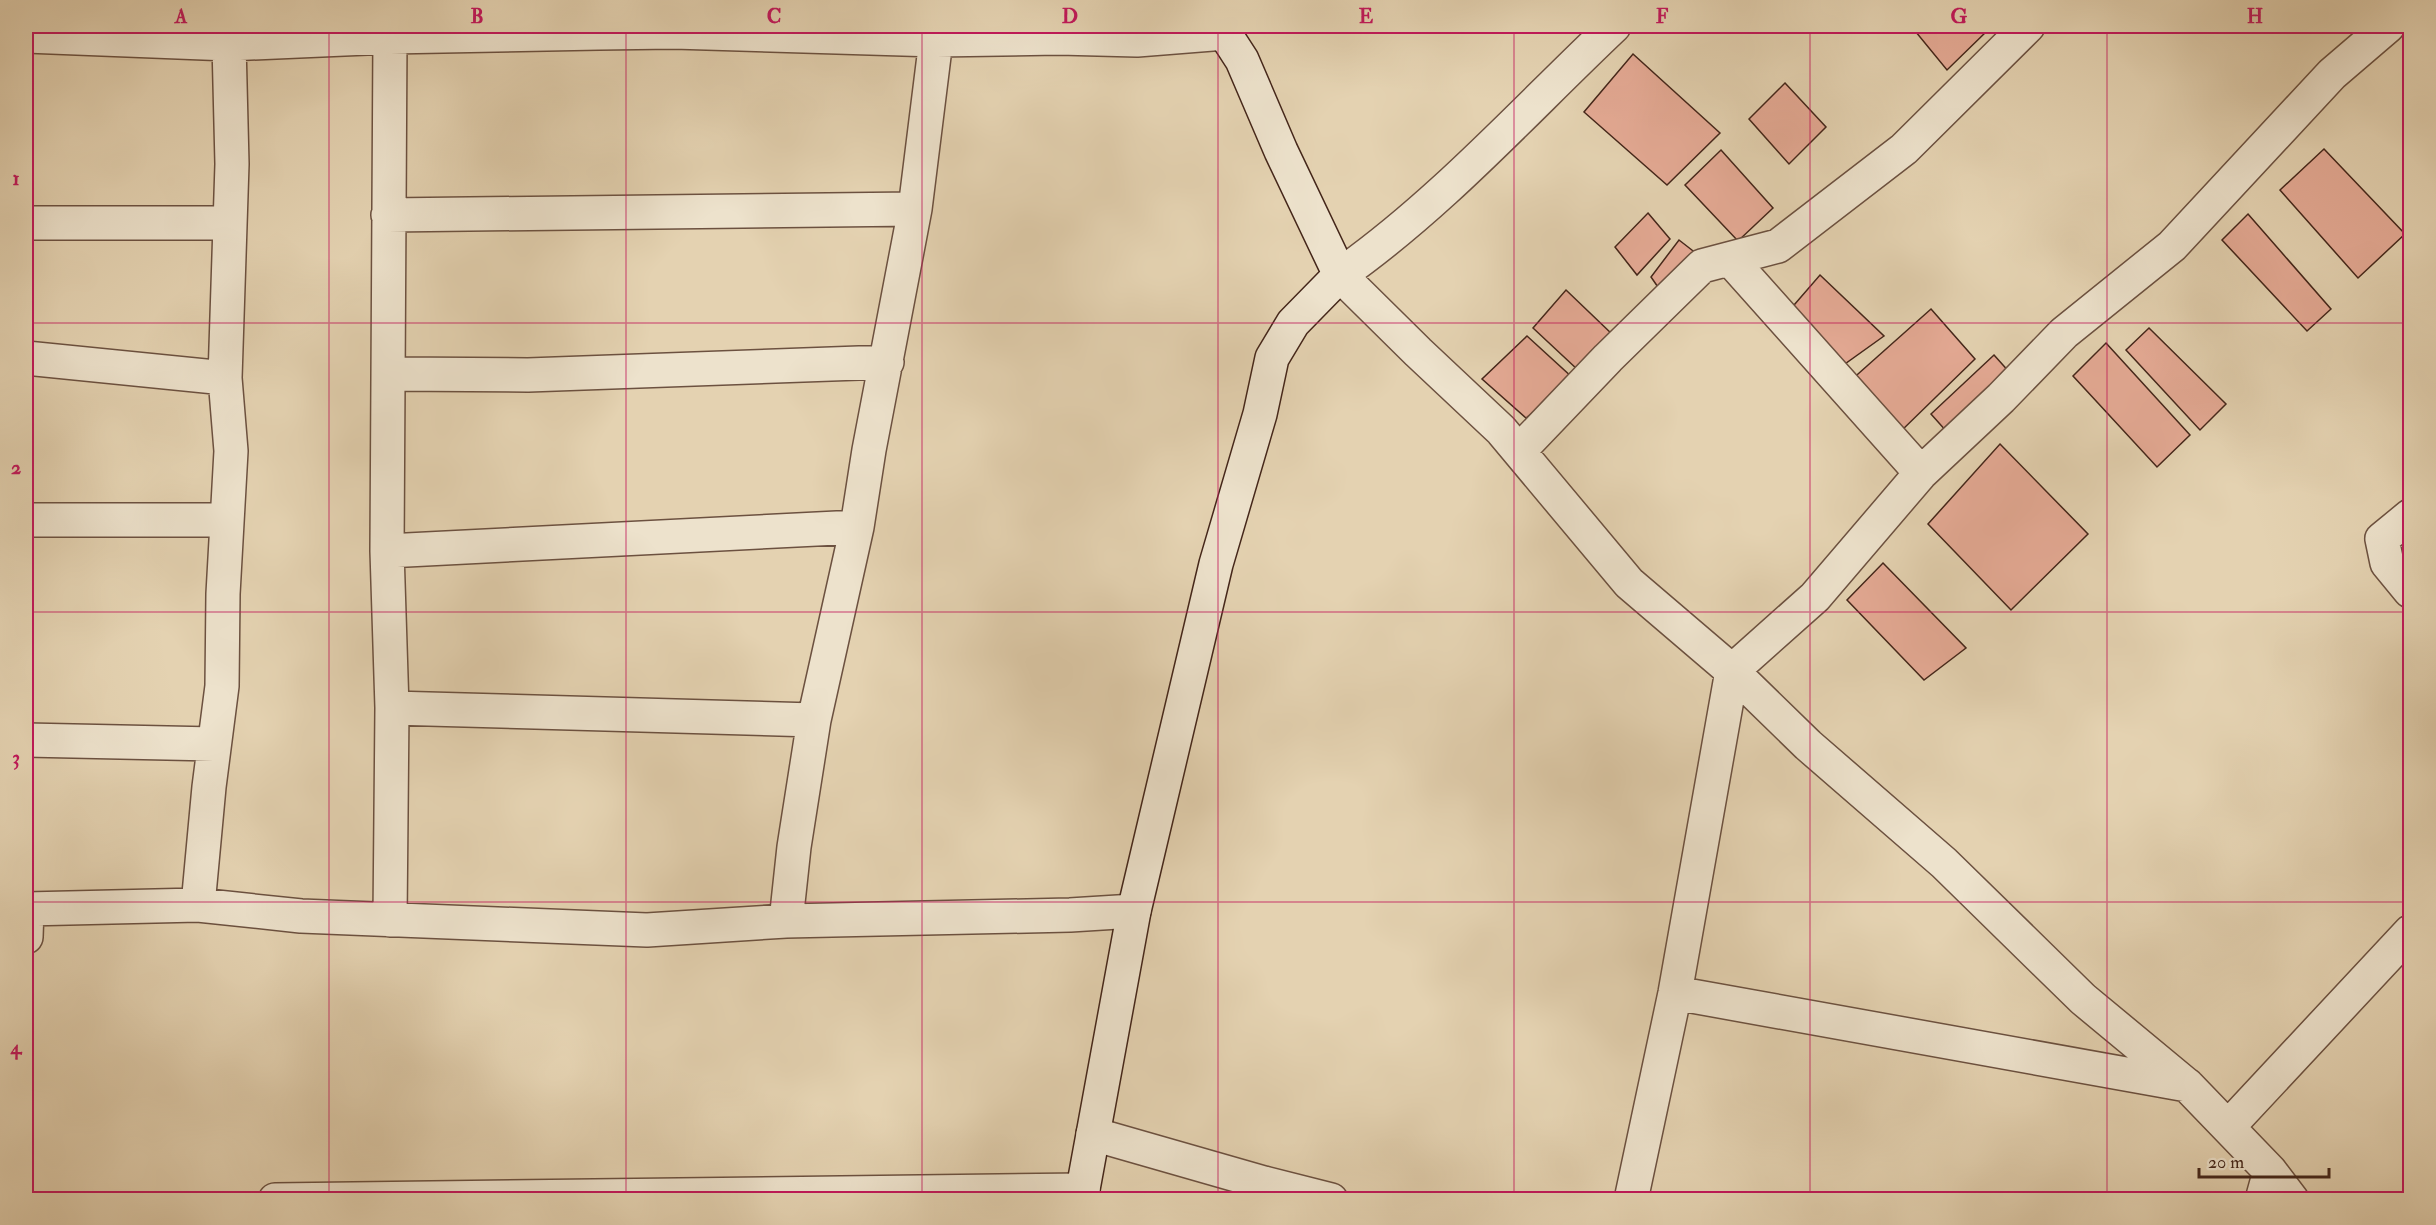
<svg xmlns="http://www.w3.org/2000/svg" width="2436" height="1225" font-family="'IM FELL Double Pica',serif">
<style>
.building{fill:#e5aa95;stroke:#44261a;stroke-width:1.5}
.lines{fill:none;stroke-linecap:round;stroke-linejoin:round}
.street-casing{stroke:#6c5140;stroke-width:36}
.secondary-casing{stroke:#44261a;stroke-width:36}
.street{stroke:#ede2cc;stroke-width:33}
.secondary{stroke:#ede2cc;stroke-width:33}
.grid{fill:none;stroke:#c2185b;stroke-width:1.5;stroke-opacity:0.55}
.neatline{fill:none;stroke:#c2185b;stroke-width:2}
.grid-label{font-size:20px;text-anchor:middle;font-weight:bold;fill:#c2185b}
</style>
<rect width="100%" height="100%" fill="#e4d2b1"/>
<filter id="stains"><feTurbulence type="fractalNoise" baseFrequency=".00333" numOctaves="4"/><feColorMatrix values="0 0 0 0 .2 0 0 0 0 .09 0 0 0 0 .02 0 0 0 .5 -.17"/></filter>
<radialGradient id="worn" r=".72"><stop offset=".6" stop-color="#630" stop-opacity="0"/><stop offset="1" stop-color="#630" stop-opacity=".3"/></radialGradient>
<path class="building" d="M1911 26H1984L1988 30 1947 70Z
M1633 54 1720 133 1667 185 1584 112Z
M1785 83 1826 127 1789 164 1749 119Z
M2324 149 2405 234 2358 278 2280 190Z
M1721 150 1773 208 1738 241 1685 185Z
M1648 213 1670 239 1637 275 1615 247Z
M2248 214 2331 309 2307 331 2222 240Z
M1679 240 1697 254 1660 290 1651 277Z
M1820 275 1884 336 1842 366 1788 312Z
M1566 290 1614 336 1578 370 1533 328Z
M1931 309 1975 359 1898 434 1849 382Z
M2149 328 2226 404 2200 430 2126 350Z
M1527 336 1574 379 1526 418 1482 379Z
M2106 343 2190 435 2157 467 2073 376Z
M1994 355 2011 374 1947 432 1931 414Z
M2000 444 2088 534 2011 610 1928 524Z
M1883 563 1966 648 1924 680 1847 600Z"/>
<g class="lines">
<defs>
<path id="street" d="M1614 26C1525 110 1441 204 1340 275L1418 352 1501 430 1629 583 1732 671 1815 597 1921 473 2001 398 2064 333 2172 246 2332 74 2388 26
M26 36 229 44 390 37 599 33 674 32 936 40 1059 38 1137 40 1225 33
M388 215 915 209
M26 223H229
M1730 259 1921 473
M26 358 225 378
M389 374 528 375 887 362
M1519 451 1608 358 1702 266 1778 246 1904 149 2028 26
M2410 516 2382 539 2387 563 2410 591
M26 520H226
M387 551 857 527
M1732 671 1808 745 1944 863 2083 999 2188 1086 2270 1171 2262 1200
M392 708 814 720
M26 740 214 744
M198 905 209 787 222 686 223 594 231 451 225 378 232 164 229 44
M26 909 198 905 301 916 647 930 786 921 1070 915 1134 911
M390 920 392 708 387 551 390 37
M786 921 794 847 814 720 857 527 869 450 915 209 936 40
M26 937 27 909
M1675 993 2187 1085
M2228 1127 2410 932
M1093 1134 1264 1183 1331 1200
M2270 1171 2292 1200
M275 1200 1083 1190
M1631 1200 1675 993 1732 671"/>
<path id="secondary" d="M1081 1200 1134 911 1216 564 1260 414 1272 358 1293 323 1340 275 1281 151 1242 60 1220 26"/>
</defs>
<use href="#street" class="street-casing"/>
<use href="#secondary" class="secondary-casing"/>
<use href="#street" class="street"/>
<use href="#secondary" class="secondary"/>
</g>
<path class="grid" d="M329 26V1200M626 26V1200M922 26V1200M1218 26V1200M1514 26V1200M1810 26V1200M2107 26V1200M26 323H2410M26 612H2410M26 902H2410"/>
<rect width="2436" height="1225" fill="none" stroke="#e4d2b1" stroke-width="66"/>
<path d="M2199 1168v9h130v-9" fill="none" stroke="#44261a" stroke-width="3"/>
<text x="2208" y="1168" font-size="18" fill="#44261a" stroke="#ede2cc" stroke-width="4.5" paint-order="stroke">20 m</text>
<rect x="33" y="33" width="2370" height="1159" class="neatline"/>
<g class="grid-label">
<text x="181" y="23">A</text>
<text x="477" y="23">B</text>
<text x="774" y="23">C</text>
<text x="1070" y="23">D</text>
<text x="1366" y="23">E</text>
<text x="1662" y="23">F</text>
<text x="1959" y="23">G</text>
<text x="2255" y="23">H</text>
<text x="16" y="185">1</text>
<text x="16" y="474">2</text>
<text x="16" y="764">3</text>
<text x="16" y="1054">4</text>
</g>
<rect width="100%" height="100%" filter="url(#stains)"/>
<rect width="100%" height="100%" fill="url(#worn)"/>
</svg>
